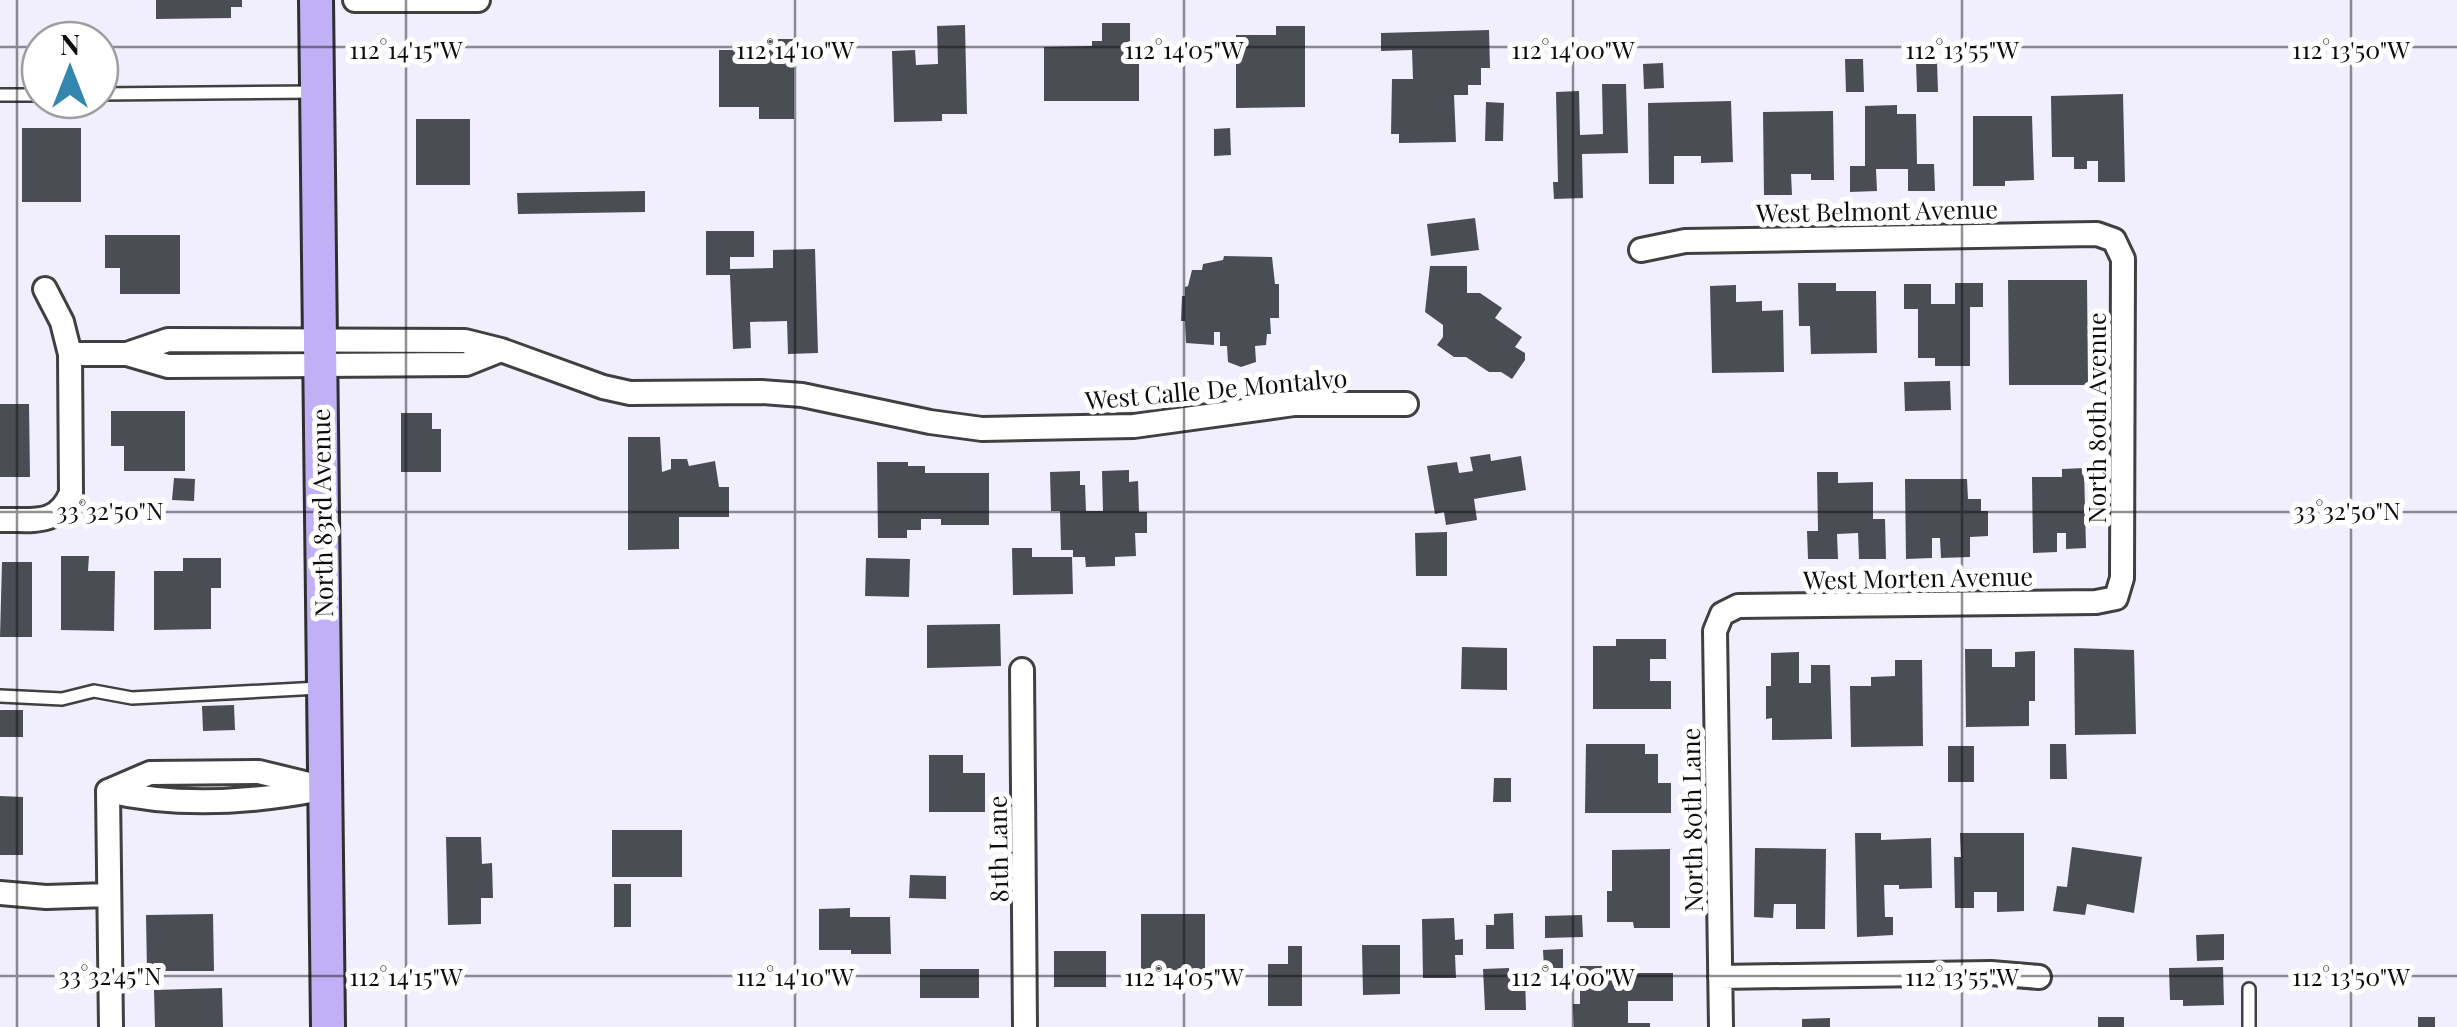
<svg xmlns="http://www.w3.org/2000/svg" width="2457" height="1027" font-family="'Playfair Display',serif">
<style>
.building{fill:#4a4d54}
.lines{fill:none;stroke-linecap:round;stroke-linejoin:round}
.service-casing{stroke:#404040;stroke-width:16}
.minor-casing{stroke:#404040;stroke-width:28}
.secondary-casing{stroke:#2f2f2f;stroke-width:38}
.service{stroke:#fff;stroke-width:11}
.minor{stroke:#fff;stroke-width:22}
.secondary{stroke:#c2b0f7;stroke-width:32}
.ticks{fill:none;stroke:#0d0d0d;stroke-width:2.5;stroke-opacity:0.45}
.labels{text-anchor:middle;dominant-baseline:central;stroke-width:10;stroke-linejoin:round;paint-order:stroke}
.street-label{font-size:25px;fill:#0d0d0d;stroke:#fff}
.ticks-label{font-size:25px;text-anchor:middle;fill:#0d0d0d;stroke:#fff;stroke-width:10;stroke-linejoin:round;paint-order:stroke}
</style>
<rect width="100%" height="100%" fill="#f1eefd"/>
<path class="building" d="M156 0H242V7H231V18L156 19Z
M1102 23H1130V60H1139V101H1044V47L1092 46V41H1102Z
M965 25 967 114H942V121L894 122 892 51 915 50 916 65 938 64 937 26Z
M1276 26H1305V107L1236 108V35H1276Z
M1489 30 1490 68H1481V85H1468V95H1454L1456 142 1399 143V134H1391L1392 79H1413L1412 50 1381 51V33Z
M768 39H794V119H759V107H719V50H768Z
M1845 59H1863L1864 92H1846Z
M1916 61H1937L1938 92H1917Z
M1663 63 1664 88 1644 89 1643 64Z
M1602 84H1626L1628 153 1582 154 1583 198 1554 199 1553 182H1558L1556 92 1579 91 1580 135 1603 134Z
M2123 94 2125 182H2098V161H2087V169H2074V157H2052L2051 96Z
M1731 101 1733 162 1701 163V156H1674V184H1649L1648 103Z
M1486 102 1504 103 1503 141H1485Z
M1897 105V114H1916L1917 164H1934L1935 191H1908V169H1876L1877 191 1850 192V166H1865V106Z
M1833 111 1834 180H1811V174H1791L1792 195H1764L1763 112Z
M1973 116H2032L2034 180 2005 181V186H1973Z
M416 119H470V185H416Z
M22 128H81V202H22Z
M1230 128 1231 155 1214 156V129Z
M645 191V212L518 214 517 193Z
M1475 218 1479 250 1431 256 1427 224Z
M706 231H754V257H730V269L773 268V250L815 249 818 353 788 354 787 321 750 322 751 348 733 349 730 275H706Z
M105 235H180V294H120V268H105Z
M1224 256 1272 257 1275 284H1279V318H1270L1271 334H1267L1266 345 1255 346 1256 362 1241 367 1228 362 1227 346H1220V332H1214V345L1186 343 1185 321H1181L1182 296H1185V287L1188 286 1192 270H1202L1203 264 1223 260Z
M1430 266H1467V293H1480L1502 308 1495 318 1522 337 1515 347 1525 353V360L1512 379 1501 372H1489L1466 357H1454L1437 345 1443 337V325L1425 312Z
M2008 280H2087L2088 385H2009Z
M1798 283H1836V291H1876L1877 353 1811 354 1810 326H1799Z
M1955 283H1983V307H1970V366H1935V358H1918V309H1904V284H1931V304H1955Z
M1736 285V302L1762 301V311L1783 310 1784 372 1712 373 1710 286Z
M1950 381 1951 410 1905 411 1904 382Z
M0 404H29L30 477H0Z
M111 411H185V471H124V446H111Z
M401 413H432V429H441V472H401Z
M628 437H660L662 472 671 469V459H687L689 466 715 461 719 487H729V517H679V549L628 550Z
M1490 454 1491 461 1521 456 1526 490 1474 499 1477 520 1446 525 1444 512 1435 514 1427 466 1457 462 1459 473 1473 471 1470 457Z
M877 462H908V466H925V473H989V525H941V519H921V530H907V538H878Z
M2084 468 2086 548 2066 549V533H2057V552L2033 553 2032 477H2062V469Z
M1129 470V482L1138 481 1139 512H1147V533H1135L1136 556 1115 557V566L1086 567 1085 557H1073V550H1061L1060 511H1051L1050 472 1080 471V485H1085L1086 511H1103L1102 471Z
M1817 472H1838V483L1873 482V519H1885L1886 559H1859L1858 533 1837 534 1838 559H1808L1807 531H1818Z
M174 478 195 479 194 501 172 500Z
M1905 479H1967L1968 499H1981V511H1988V536L1970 537V557L1941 558 1940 538H1932V558L1906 559Z
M1447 532V576H1416L1415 533Z
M1012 548H1032V557H1072L1073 594 1013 595Z
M61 556H89L88 571H115L114 631 61 630Z
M183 558H221V588H211V629L154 630V571H183Z
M866 558 910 559 909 597 865 596Z
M2 562H32V637H0Z
M1000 624 1001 666 927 668V625Z
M1616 639H1666V659H1650V681H1671V709H1593V646H1616Z
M1462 647 1507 648V690L1461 689Z
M2074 648 2134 650 2136 734 2075 735Z
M1965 649H1992V667H2015V652L2035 651V701H2029V726L1966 727Z
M1799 652V683H1811V665H1830L1832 739 1772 740V718L1766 719V686H1771V653Z
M1895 660H1922L1923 746 1851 747 1850 686H1871V677L1895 676Z
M234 705 235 730 203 731 202 706Z
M0 710H23V737H0Z
M1586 744H1645V754H1658V783H1671V813H1585Z
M2050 744H2066L2067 779H2050Z
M1948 746H1974V782H1948Z
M929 755H963V773H985V812H929Z
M1494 778H1511V802H1493Z
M0 796 23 797V855H0Z
M612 830H682V877H612Z
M1855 833H1881V840L1931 838 1932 888 1899 889V885H1884L1885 917H1893V935L1857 937Z
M1960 833H2024V911L1997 912V892H1974V908H1955L1954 857H1961Z
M446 837H481L482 864 492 863 493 898H481V924L448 925Z
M2072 847 2142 857 2134 913 2087 904 2085 915 2053 911 2057 886 2067 887Z
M1755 848 1826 849 1825 929H1796V904H1774L1773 918 1754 917Z
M1670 849V928H1634L1633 922H1607V891H1612V850Z
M910 875 946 876V899L909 898Z
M614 884H631V927H614Z
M850 908V917H890L891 954H851V950H819V909Z
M1513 913 1514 949H1486V925H1494V914Z
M213 914 214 971H147L146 915Z
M1141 914H1205V970H1141Z
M1582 915 1583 937 1545 938V916Z
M1454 918 1455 940 1463 939V955H1455L1456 978H1423L1422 919Z
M2224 934V960L2197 961 2196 935Z
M1362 945H1400V994L1363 995Z
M1288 946H1302V1006H1268V964H1288Z
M1563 949V968H1544L1543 950Z
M1054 951H1106V987H1054Z
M1580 966H1636V973H1673V1001H1628V1023H1650V1027H1574L1573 1004H1580Z
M2223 967 2224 1005 2183 1006V1000H2170L2169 968Z
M1509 968V977L1525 976 1526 1010H1485L1483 969Z
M920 969H979V998H920Z
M222 988 223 1027H155L154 990Z
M2098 1017H2124V1027H2098Z
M2418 1017H2435V1027H2418Z
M1830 1018V1027H1802V1019Z"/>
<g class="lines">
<defs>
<path id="service" d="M100 94 316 92
M0 95H40
M0 696 62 699 94 691 132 698 319 688
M2249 989V1027"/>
<path id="minor" d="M355 0H478
M1641 250 1685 241 2097 234 2114 240 2123 259 2122 578 2116 598 2096 602 1738 606 1722 614 1715 631 1721 1027
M70 354H127L168 366 319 365 466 364 501 350
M127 354 168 340 465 341 501 350 603 387 630 393 761 392 802 395 930 422 982 429 1134 426 1294 404H1406
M0 520C32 519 57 527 71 493L70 354 62 322 45 289
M1022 670 1025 1027
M108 791 111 1027
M108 791 150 773 259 772 325 788
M108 791C177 807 247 803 316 790
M0 893 46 897 108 895
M1720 977 1991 973 2039 977"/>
<path id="secondary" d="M316 0 328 1027"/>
</defs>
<use href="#service" class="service-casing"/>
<use href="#minor" class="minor-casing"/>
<use href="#secondary" class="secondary-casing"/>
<use href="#service" class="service"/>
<use href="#minor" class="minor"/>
<use href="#secondary" class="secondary"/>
</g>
<path class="ticks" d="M17 0V1027M406 0V1027M795 0V1027M1184 0V1027M1573 0V1027M1962 0V1027M2351 0V1027M0 47H40M100 47H2457M0 512H2457M0 976H2457"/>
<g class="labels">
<g class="street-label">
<text transform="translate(1877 210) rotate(-1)">West Belmont Avenue</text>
<text transform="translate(1216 388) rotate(-5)">West Calle De Montalvo</text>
<text transform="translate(2095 418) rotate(-90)">North 80th Avenue</text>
<text transform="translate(321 513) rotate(-91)">North 83rd Avenue</text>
<text transform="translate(1918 577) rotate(-1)">West Morten Avenue</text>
<text transform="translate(1691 820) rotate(-91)">North 80th Lane</text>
<text transform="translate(997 849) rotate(-91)">81th Lane</text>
</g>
</g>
<g class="ticks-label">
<text x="406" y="59">112°14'15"W</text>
<text x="795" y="59">112°14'10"W</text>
<text x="1184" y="59">112°14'05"W</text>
<text x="1573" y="59">112°14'00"W</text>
<text x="1962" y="59">112°13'55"W</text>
<text x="2351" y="59">112°13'50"W</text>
<text x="110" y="520">33°32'50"N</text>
<text x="2347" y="520">33°32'50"N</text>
<text x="110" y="985">33°32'45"N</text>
<text x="406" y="986">112°14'15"W</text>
<text x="795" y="986">112°14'10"W</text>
<text x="1184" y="986">112°14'05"W</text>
<text x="1573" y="986">112°14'00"W</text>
<text x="1962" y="986">112°13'55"W</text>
<text x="2351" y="986">112°13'50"W</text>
</g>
<g transform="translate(70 70)"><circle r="48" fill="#ffffff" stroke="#9e9e9e" stroke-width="2.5"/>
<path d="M0-8L18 38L0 25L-18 38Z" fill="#3387af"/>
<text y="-15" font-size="28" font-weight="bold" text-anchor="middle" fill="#0d0d0d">N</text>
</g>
</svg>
